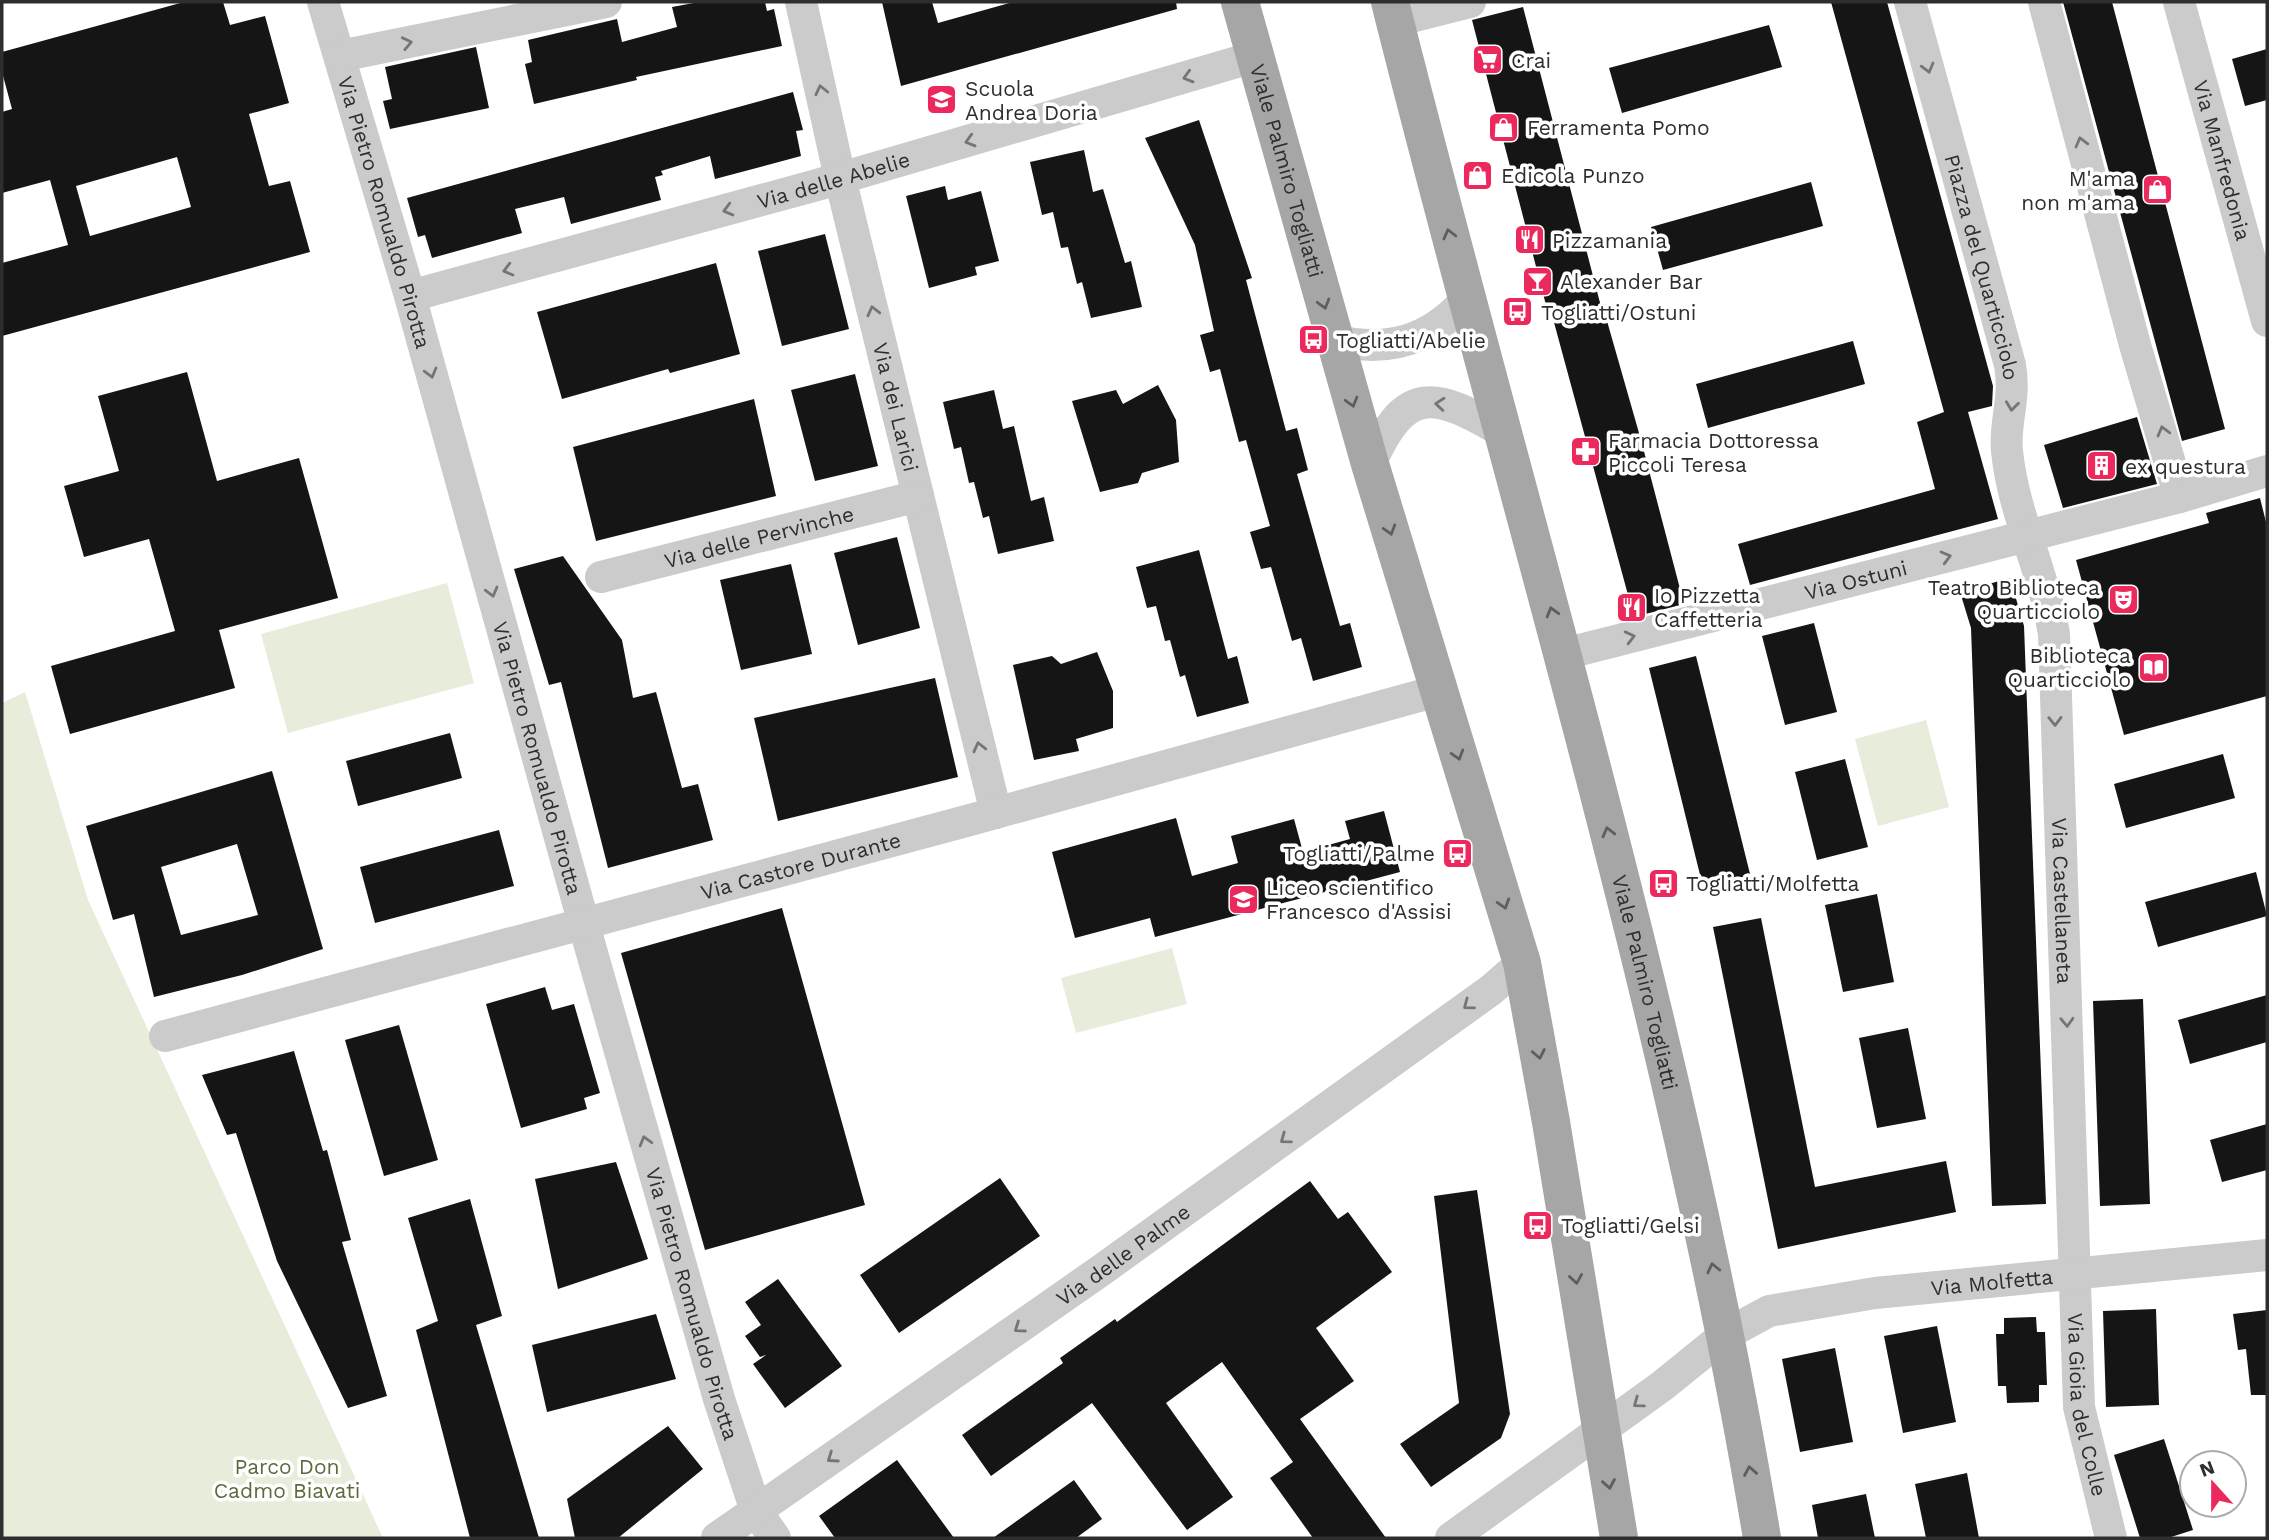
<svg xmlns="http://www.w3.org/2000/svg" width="2269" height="1540" font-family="'Work Sans',sans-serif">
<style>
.green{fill:#e7ecdb}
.building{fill:#151515;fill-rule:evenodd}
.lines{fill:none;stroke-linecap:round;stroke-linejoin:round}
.minor{stroke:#cbcbcb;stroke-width:32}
.major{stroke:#a6a6a6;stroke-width:38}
.oneway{stroke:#757575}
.oneway2{stroke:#5e5e5e}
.labels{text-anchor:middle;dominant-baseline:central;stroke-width:7;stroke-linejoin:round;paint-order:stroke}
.poi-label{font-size:21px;fill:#2e2e2e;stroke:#fff;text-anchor:start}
.street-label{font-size:21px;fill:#2e2e2e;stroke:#fff}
.park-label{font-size:21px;fill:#5b6b3a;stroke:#fff}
</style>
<rect width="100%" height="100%" fill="#fff"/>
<path class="green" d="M447 583 474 683 288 733 261 634Z
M25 692 88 900 383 1538H2V703Z
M1926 720 1949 807 1878 826 1855 739Z
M1172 948 1187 1004 1076 1033 1061 978Z"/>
<path class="building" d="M184 2H223L230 25 265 16 289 103 249 114 269 186 290 181 310 252 2 336V263L68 245 50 180 2 193V112L12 109 2 72V52ZM177 157 191 207 90 236 76 186Z
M699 2H765L767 11 774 9 782 46 636 77 637 80 534 104 525 64 532 62 528 40 617 19 622 42 677 27 672 7Z
M882 2H932L938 23 1013 2H1176L1177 9 901 86Z
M1831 2H1887L1993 386 1992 406 1968 412 1998 519 1750 585 1738 544 1935 489 1917 422 1944 412Z
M2063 2H2112L2225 429 2182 441Z
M1523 7 1605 322 1607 321 1641 440 1684 604 1634 617 1549 304 1546 305 1472 20Z
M1769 25 1782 67 1622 113 1609 68Z
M476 47 489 108 390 129 383 101 392 99 385 67Z
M2267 49V100L2245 106 2232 59Z
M793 92 803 130 796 131 801 156 715 179 710 156 661 171 663 175 655 177 661 200 571 224 564 197 515 209 522 233 432 258 425 235 418 237 407 198Z
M1199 120 1252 278 1246 280 1286 431 1297 428 1308 470 1297 474 1340 626 1350 623 1362 667 1313 681 1301 638 1292 641 1271 567 1261 569 1250 532 1270 526 1246 440 1239 442 1220 369 1210 372 1200 335 1214 331 1195 245 1145 138Z
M1084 150 1093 192 1103 189 1125 263 1131 261 1142 307 1091 318 1082 282 1077 284 1068 247 1061 248 1053 212 1042 215 1030 162Z
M1811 182 1823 226 1663 270 1651 227Z
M945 186 948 200 981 191 999 261 975 267 977 275 929 288 906 196Z
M825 234 849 329 782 346 758 251Z
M716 263 740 354 670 373 668 369 562 399 537 312Z
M1853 341 1865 384 1708 428 1696 384Z
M187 372 217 481 299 458 338 598 219 630 235 688 70 734 51 666 175 631 149 539 84 557 64 486 119 471 98 396Z
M855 374 878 466 815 481 791 390Z
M1158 385 1176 420 1179 462 1142 473 1138 483 1100 492 1072 401 1116 390 1123 404Z
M994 390 1003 429 1014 426 1031 501 1044 497 1054 541 998 554 989 516 983 518 974 482 969 483 961 447 954 449 943 402Z
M754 399 776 496 596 541 573 447Z
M2137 417 2157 484 2063 508 2044 445Z
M2260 498 2267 526V696L2124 735 2076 560 2209 523 2206 513Z
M897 537 920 628 858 645 834 553Z
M1199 550 1228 659 1237 656 1249 703 1197 717 1185 675 1180 677 1170 640 1165 641 1156 606 1147 608 1136 567Z
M563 556 622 640 633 698 656 692 682 788 698 784 713 840 608 868 561 682 549 685 514 569Z
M791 564 812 654 741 670 720 580Z
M2010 578 2024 626 2046 1204 1992 1206 1971 628 1960 592Z
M1814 623 1837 712 1785 725 1762 636Z
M1097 652 1113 691V728L1076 739 1079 751 1034 760 1013 665 1052 656 1061 664Z
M1696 656 1751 878 1704 891 1649 668Z
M935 678 958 777 778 821 754 718Z
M450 733 462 778 358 806 346 761Z
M2223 754 2235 798 2126 828 2114 784Z
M1845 759 1868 847 1817 860 1795 772Z
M272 771 323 949 242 975 154 997 134 914 113 920 86 826ZM237 844 258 915 181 935 161 867Z
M1384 811 1400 872 1155 937 1150 918 1075 938 1052 852 1176 818 1192 876 1238 863 1231 836 1294 819 1303 852 1350 839 1345 821Z
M499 830 514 886 375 923 360 867Z
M2256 872 2267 916 2158 947 2145 902Z
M1877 894 1894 982 1843 992 1825 905Z
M782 908 865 1205 705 1250 621 953Z
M1761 918 1815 1187 1946 1161 1956 1212 1778 1249 1713 927Z
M545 987 552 1010 574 1004 600 1093 584 1098 587 1109 521 1128 486 1004Z
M2267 995V1042L2190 1064 2178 1020Z
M2143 999 2150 1204 2100 1206 2093 1001Z
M399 1025 438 1160 384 1176 345 1040Z
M1908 1028 1926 1119 1877 1128 1859 1038Z
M294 1051 323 1151 327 1150 351 1240 342 1242 387 1396 348 1408 277 1261 236 1133 227 1135 202 1075Z
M2267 1124V1170L2222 1182 2210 1140Z
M616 1162 648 1259 558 1289 535 1179Z
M1000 1178 1040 1236 899 1333 860 1275Z
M1310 1181 1338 1219 1348 1212 1392 1272 1316 1328 1354 1381 1300 1419 1386 1538H1313L1270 1478 1293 1462 1222 1362 1166 1403 1233 1497 1187 1530 1092 1403 991 1476 962 1435 1063 1363 1060 1358 1115 1319 1117 1322Z
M1477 1190 1510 1414 1501 1438 1431 1487 1400 1444 1459 1403 1434 1196Z
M470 1199 502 1316 476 1325 539 1538H470L416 1330 438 1321 408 1218Z
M778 1279 842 1366 785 1408 753 1364 766 1355 760 1357 745 1336 761 1325 745 1302Z
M2156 1309 2159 1405 2106 1407 2103 1311Z
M2267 1310V1395H2251L2246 1349 2238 1350 2233 1314Z
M656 1314 676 1379 547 1412 532 1345Z
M2036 1317 2037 1332H2045L2047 1385H2039V1402L2007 1403 2006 1386H1998L1996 1334H2004V1318Z
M1937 1326 1956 1422 1903 1433 1884 1336Z
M1835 1348 1853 1442 1800 1452 1782 1359Z
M668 1426 703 1469 618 1538H575L567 1499Z
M2164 1439 2193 1530 2168 1538H2140L2114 1455Z
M897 1460 954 1538H835L819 1516Z
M1967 1473 1979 1538H1926L1915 1484Z
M1074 1480 1102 1519 1076 1538H993Z
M1866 1494 1875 1538H1818L1812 1505Z"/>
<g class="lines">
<g class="minor">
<path id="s1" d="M323 2 410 296 590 946 719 1399 756 1511 775 1538"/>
<path id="s2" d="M801 2 840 178 996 813"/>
<path id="s3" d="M1910 2 2010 365C2016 400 2004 422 2007 451 2013 513 2044 572 2054 634L2079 1407 2111 1538"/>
<path d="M2044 2 2135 345 2180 497"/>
<path id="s4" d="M2179 2 2267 321"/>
<path d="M1395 21 1470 2"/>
<path d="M340 56 606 2"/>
<path id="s5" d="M410 296 817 185 1254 57"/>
<path d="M1334 340C1387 353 1430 341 1466 300"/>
<path d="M1370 464C1405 385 1433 391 1501 431"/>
<path id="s6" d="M601 577 918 496"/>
<path id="s7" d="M1564 654 2180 497 2267 471"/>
<path id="s8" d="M165 1036 970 820 1437 691"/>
<path id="s9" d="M717 1538 1103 1269 1491 990 1522 963"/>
<path id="s10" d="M1451 1538 1662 1386 1725 1335 1769 1311 1875 1293 2267 1255"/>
</g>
<g class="major">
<path id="s11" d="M1240 2 1370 464 1522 963 1551 1122 1619 1538"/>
<path id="s12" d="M1390 2C1518 513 1676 1018 1762 1538"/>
</g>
</g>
<defs><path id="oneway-chevron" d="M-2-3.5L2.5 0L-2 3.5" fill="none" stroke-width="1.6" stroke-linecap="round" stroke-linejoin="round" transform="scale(1.75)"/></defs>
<g class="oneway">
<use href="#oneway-chevron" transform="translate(407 43) rotate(-12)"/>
<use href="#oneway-chevron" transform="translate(1928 68) rotate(75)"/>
<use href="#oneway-chevron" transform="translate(1188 77) rotate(164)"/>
<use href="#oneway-chevron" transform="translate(821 90) rotate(-103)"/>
<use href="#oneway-chevron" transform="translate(970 141) rotate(164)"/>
<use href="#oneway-chevron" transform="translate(2081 142) rotate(-105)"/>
<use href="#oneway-chevron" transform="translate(728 210) rotate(165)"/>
<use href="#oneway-chevron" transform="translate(508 270) rotate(165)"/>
<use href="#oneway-chevron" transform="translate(873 311) rotate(-104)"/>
<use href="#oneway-chevron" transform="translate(431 373) rotate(75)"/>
<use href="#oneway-chevron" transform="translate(1440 404) rotate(-175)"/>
<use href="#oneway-chevron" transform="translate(2012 406) rotate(97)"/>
<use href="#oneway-chevron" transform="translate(2163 431) rotate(-105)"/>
<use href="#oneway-chevron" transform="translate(1946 557) rotate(-15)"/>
<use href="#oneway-chevron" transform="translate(492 592) rotate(75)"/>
<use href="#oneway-chevron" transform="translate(1630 637) rotate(-14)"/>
<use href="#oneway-chevron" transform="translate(2055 721) rotate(89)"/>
<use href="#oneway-chevron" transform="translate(979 747) rotate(-104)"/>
<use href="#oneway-chevron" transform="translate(1468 1005) rotate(143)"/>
<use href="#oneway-chevron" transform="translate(2067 1022) rotate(88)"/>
<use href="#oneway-chevron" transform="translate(1285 1139) rotate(144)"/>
<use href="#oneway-chevron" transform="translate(645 1141) rotate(-106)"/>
<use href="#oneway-chevron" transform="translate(1019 1328) rotate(145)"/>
<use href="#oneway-chevron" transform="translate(1638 1403) rotate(144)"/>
<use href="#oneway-chevron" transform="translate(832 1458) rotate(145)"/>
</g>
<g class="oneway2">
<use href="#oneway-chevron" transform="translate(1449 234) rotate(-104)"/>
<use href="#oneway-chevron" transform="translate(1324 304) rotate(74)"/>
<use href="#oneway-chevron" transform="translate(1352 402) rotate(74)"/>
<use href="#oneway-chevron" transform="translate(1390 530) rotate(73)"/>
<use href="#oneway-chevron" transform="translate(1552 612) rotate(-106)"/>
<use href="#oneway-chevron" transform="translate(1458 755) rotate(73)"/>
<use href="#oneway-chevron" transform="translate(1608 832) rotate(-104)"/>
<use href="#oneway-chevron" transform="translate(1504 904) rotate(73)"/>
<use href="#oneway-chevron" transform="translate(1539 1054) rotate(79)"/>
<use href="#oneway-chevron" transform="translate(1713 1268) rotate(-103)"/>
<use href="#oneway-chevron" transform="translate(1576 1279) rotate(81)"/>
<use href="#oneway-chevron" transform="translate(1750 1471) rotate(-100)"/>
<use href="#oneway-chevron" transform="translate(1609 1484) rotate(80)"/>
</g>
<defs>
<symbol id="supermarket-square" viewBox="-11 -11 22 22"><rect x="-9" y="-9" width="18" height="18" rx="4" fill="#ec295d" stroke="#fff"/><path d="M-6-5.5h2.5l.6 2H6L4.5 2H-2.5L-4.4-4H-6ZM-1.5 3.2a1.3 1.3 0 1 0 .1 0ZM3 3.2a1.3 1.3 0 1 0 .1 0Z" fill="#fff"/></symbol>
<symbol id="school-square" viewBox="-11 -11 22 22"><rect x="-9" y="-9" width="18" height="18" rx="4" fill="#ec295d" stroke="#fff"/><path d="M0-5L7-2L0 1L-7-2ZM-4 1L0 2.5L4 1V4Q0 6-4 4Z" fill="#fff"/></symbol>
<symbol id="shop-square" viewBox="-11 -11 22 22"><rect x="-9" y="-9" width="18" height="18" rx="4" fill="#ec295d" stroke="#fff"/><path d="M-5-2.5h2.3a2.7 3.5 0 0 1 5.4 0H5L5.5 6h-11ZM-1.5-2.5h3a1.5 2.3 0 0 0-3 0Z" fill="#fff"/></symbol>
<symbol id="restaurant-square" viewBox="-11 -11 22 22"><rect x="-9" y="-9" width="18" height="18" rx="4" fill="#ec295d" stroke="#fff"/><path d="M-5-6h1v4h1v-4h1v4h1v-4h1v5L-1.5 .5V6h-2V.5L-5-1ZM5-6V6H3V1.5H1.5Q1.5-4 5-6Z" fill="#fff"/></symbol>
<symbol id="bar-square" viewBox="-11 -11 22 22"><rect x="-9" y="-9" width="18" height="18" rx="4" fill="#ec295d" stroke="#fff"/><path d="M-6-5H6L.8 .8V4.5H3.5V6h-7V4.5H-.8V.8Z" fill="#fff"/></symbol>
<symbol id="bus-square" viewBox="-11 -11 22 22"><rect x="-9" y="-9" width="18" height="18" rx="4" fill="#ec295d" stroke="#fff"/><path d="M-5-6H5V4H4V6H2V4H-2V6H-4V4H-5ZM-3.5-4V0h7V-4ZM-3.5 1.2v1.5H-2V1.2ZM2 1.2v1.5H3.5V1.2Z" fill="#fff"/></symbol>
<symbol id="pharmacy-square" viewBox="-11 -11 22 22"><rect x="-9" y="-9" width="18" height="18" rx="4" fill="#ec295d" stroke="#fff"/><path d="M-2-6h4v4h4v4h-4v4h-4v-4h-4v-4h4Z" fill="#fff"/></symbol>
<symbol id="building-square" viewBox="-11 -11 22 22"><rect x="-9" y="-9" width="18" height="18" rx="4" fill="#ec295d" stroke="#fff"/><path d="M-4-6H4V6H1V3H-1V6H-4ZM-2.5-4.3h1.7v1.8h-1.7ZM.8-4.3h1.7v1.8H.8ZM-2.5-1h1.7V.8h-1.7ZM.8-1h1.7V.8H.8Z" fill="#fff"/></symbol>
<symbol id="theatre-square" viewBox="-11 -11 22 22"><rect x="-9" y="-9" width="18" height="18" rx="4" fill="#ec295d" stroke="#fff"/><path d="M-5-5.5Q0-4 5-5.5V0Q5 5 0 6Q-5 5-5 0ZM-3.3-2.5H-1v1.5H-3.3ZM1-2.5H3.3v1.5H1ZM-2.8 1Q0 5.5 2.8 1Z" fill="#fff"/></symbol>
<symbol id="library-square" viewBox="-11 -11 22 22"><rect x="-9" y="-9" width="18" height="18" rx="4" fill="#ec295d" stroke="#fff"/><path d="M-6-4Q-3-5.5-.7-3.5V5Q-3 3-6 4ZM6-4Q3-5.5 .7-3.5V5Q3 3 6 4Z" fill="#fff"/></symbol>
</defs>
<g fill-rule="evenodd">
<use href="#supermarket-square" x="1470" y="42" width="35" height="35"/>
<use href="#school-square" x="924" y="82" width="35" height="35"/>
<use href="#shop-square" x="1486" y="110" width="35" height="35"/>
<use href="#shop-square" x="1460" y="158" width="35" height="35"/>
<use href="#shop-square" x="2140" y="172" width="35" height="35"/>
<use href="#restaurant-square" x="1512" y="222" width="35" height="35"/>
<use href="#bar-square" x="1520" y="264" width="35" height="35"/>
<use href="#bus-square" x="1500" y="294" width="35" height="35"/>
<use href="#bus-square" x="1296" y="322" width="35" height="35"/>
<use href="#pharmacy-square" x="1568" y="434" width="35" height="35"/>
<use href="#building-square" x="2084" y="448" width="35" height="35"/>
<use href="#theatre-square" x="2106" y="582" width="35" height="35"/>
<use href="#restaurant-square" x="1614" y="590" width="35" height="35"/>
<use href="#library-square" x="2136" y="650" width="35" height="35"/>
<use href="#bus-square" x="1440" y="836" width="35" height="35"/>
<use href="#bus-square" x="1646" y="866" width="35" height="35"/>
<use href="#school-square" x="1226" y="882" width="35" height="35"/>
<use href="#bus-square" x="1520" y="1208" width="35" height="35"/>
</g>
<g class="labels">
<g class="poi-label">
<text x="1511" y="60">Crai</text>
<text x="965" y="88">Scuola<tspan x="965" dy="24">Andrea Doria</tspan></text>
<text x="1527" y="127">Ferramenta Pomo</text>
<text x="1501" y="175">Edicola Punzo</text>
<text x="2135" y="178" text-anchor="end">M'ama<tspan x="2135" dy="24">non m'ama</tspan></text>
<text x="1552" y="240">Pizzamania</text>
<text x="1560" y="281">Alexander Bar</text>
<text x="1541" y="312">Togliatti/Ostuni</text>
<text x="1336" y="340">Togliatti/Abelie</text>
<text x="1608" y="440">Farmacia Dottoressa<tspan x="1608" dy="24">Piccoli Teresa</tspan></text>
<text x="2125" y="466">ex questura</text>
<text x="2100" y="587" text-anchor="end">Teatro Biblioteca<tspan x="2100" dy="24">Quarticciolo</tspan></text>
<text x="1654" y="595">Io Pizzetta<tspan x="1654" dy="24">Caffetteria</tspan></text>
<text x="2131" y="655" text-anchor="end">Biblioteca<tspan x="2131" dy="24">Quarticciolo</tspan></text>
<text x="1435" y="853" text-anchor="end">Togliatti/Palme</text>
<text x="1686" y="883">Togliatti/Molfetta</text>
<text x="1266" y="887">Liceo scientifico<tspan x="1266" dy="24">Francesco d'Assisi</tspan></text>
<text x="1561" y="1225">Togliatti/Gelsi</text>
</g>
<g class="street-label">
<text stroke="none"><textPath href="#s4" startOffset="164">Via Manfredonia</textPath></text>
<text stroke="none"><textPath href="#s11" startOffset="175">Viale Palmiro Togliatti</textPath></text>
<text stroke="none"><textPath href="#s5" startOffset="439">Via delle Abelie</textPath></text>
<text stroke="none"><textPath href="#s1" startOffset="219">Via Pietro Romualdo Pirotta</textPath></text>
<text stroke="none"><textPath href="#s3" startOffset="275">Piazza del Quarticciolo</textPath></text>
<text stroke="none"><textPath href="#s2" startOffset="416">Via dei Larici</textPath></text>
<text stroke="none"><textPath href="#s6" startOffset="163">Via delle Pervinche</textPath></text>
<text stroke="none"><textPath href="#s7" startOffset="301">Via Ostuni</textPath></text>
<text stroke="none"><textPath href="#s1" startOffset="786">Via Pietro Romualdo Pirotta</textPath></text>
<text stroke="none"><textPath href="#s8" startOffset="658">Via Castore Durante</textPath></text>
<text stroke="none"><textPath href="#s3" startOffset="919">Via Castellaneta</textPath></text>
<text stroke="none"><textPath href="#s12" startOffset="1013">Viale Palmiro Togliatti</textPath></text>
<text stroke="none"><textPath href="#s9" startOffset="495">Via delle Palme</textPath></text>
<text stroke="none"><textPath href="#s10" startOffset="616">Via Molfetta</textPath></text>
<text stroke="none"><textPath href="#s1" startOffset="1353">Via Pietro Romualdo Pirotta</textPath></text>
<text stroke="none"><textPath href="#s3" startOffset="1424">Via Gioia del Colle</textPath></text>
</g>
<g class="park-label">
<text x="287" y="1466">Parco Don<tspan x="287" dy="24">Cadmo Biavati</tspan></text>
</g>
</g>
<rect width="2269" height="1540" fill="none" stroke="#2e2e2e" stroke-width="7"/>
<g transform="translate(2213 1484) rotate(339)"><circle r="33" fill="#ffffff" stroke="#ababab" stroke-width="2"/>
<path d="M0-5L12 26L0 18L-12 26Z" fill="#ec295d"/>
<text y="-10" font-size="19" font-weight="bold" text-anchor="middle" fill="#2e2e2e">N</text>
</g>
</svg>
